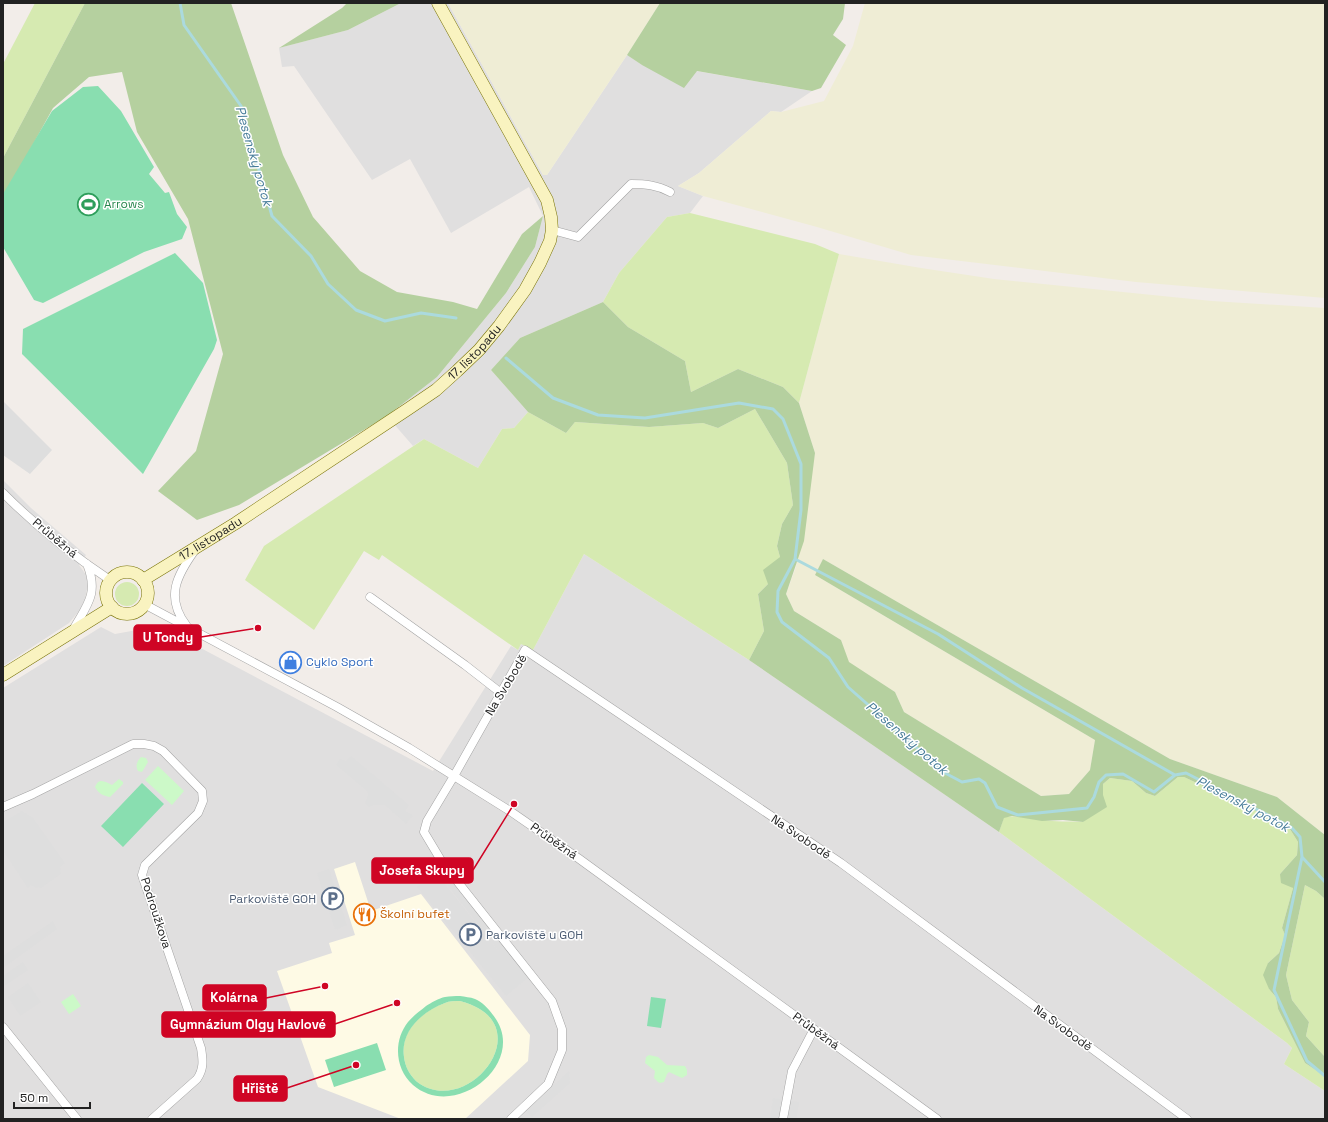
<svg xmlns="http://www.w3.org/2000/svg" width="1328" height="1122" font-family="'Space Grotesk',sans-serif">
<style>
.residential{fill:#e0dfdf}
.education{fill:#fefae5}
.farmland{fill:#efedd5}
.grass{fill:#d6eab1}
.forest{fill:#b5d09f}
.park{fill:#ccf9c8}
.pitch{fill:#89deb0;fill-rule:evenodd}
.parking{fill:#dedede}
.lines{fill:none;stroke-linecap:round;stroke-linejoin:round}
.stream{stroke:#abdade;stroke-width:3}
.minor-casing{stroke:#a3a3a3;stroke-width:9}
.secondary-casing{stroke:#7a7408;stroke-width:13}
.minor{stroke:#fff;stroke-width:8}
.secondary{stroke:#f9f3c0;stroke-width:12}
.labels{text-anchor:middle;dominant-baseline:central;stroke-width:3;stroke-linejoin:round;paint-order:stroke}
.leisure-label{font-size:12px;fill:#27864d;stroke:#fff;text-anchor:start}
.street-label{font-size:12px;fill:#222;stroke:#fff}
.shop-label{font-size:12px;fill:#366cbe;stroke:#fff;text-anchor:start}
.service-label{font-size:12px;fill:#4e5e75;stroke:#fff;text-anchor:end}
.food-label{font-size:12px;fill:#c56008;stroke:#fff;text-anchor:start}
.water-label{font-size:13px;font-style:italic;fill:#467c99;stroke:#fff}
.leader{fill:none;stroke:#cf0424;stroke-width:1.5}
.callout-dot{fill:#cf0424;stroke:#fff;stroke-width:1.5}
.callout{fill:#cf0424;stroke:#cf0424;stroke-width:1.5}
.callout-label{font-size:13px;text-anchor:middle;font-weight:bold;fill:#fff}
</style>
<rect width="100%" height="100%" fill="#f2ede9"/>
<path class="residential" d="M401 3H448L543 175H547L627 55 642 65 696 71 812 91 781 112 771 111 699 173 678 186 703 196 690 213 667 217 619 273 603 302 520 338 491 370 528 412 514 428 502 429 478 468 424 439 413 446 387 416 437 377 506 293 535 247 543 216 529 187 451 233 410 159 372 180 294 66 282 67 279 48 348 30Z
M3 480 31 508 86 555 79 565 89 579 85 599 80 610 69 623 3 666Z
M584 554 749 660 999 832 1287 1043 1292 1048 1284 1064 1325 1091V1119H3V688L101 627 115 634 159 626 433 771 511 646 518 650 521 644 533 650Z"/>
<path class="education" d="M355 862 371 911 421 894 530 1035 528 1061 465 1119H401L318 1087 277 971 332 953 329 943 355 935 334 869Z"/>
<path class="farmland" d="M448 3H660L627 55 547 175H543Z
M865 3H1325V298L1136 282 911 255 817 227 703 196 678 186 699 173 771 111 781 112 824 101 853 46Z
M839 254 921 268 994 279 1212 301 1325 308V835L1277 797 1170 759 823 559 815 575 1095 740 1090 770 1069 794 1041 796 904 712 895 692 848 662 841 640 794 611 786 594 796 567 815 453 799 403Z"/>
<path class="grass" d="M35 3H85L3 158V64Z
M690 213 815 244 839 254 799 403 783 387 738 369 691 392 685 361 628 327 603 302 619 273 667 217Z
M755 409 787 463 793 505 782 524 777 546 780 557 768 584 758 594 764 631 749 660 584 554 533 650 521 644 518 650 382 555 379 560 364 551 314 630 245 580 264 546 424 439 478 468 502 429 514 428 528 412 566 433 575 422 649 427 703 423 718 428Z
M115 594a12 12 0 1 1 24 0a12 12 0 1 1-24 0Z
M1178 777H1184L1288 826 1298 842 1297 855 1280 874 1293 888 1282 928 1285 935 1279 953 1268 963 1269 989 1276 997 1278 1009 1305 1063 1325 1076V1091L1284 1064 1292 1048 1287 1043 999 832 1004 817C1017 815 1029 819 1042 820 1055 822 1069 821 1083 822L1103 795V784L1110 778 1132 781 1146 793 1155 796Z
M1305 885 1316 891 1325 899V1057L1306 1036 1309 1022 1292 1000 1286 975Z
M460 1001C545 1023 467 1122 416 1081 409 1074 405 1066 404 1057 400 1031 422 1011 445 1003 449 1001 455 1001 460 1001Z"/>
<path class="forest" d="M85 3H231L283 155 313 217 360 271 397 292 453 302 477 309 522 234 543 216 535 247 506 293 437 377 387 416 239 505 197 520 158 491 196 451 223 354 188 219 137 132 122 72 89 77 53 108 3 199V158Z
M347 3H401L348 30 279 48 342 8Z
M660 3H845L843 19 833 35 846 45 821 88 812 91 697 71 684 88 642 65 627 55Z
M603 302 628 327 685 361 691 392 738 369 783 387 799 403 815 453 804 541 786 594 794 611 841 640 849 662 895 692 904 712 1041 796 1069 794 1090 770 1095 740 815 575 823 559 1170 759 1277 797 1325 835V899L1316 891 1305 885 1286 975 1292 1000 1309 1022 1306 1036 1325 1057V1076L1305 1063 1278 1009 1276 997 1269 989 1263 975 1268 963 1279 953 1285 935 1282 928 1293 888 1281 883 1280 874 1297 855 1298 842 1288 826 1184 777H1178L1155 796 1146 793 1132 781 1110 778 1103 784V795L1107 807 1083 822 1063 820 1042 821 1012 816 1004 818 999 832 749 660 764 631 758 594 768 584 763 570 780 557 777 546 782 524 793 505 787 463 755 409 718 428 703 423 649 427 575 422 566 433 528 412 491 370 520 338Z"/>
<path class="park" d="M141 757 146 758 148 762 142 772 138 771C135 766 137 761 141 757Z
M158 766 184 791 172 805 145 780Z
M119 779 123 782V784L110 797C103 796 98 793 95 787 99 777 105 782 112 785Z
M73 994 81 1006 69 1014 61 1002Z
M649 1055 658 1057 667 1065 685 1066 687 1070V1075L682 1078 669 1072 667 1074 664 1082 660 1083 658 1082 654 1078 655 1071 645 1063 646 1057Z"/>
<path class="pitch" d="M98 86 121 111 154 167 149 174 165 193 169 192 177 214 187 227 182 239 144 252 43 303 34 300 3 247V194L52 111 83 87Z
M175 253 203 283 217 340 214 349 143 474 22 354 23 329Z
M142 783 164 804 123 847 101 826Z
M460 996C465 997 470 997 475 999 482 1002 488 1008 493 1015 530 1061 456 1122 413 1085 395 1069 393 1041 408 1022 413 1016 420 1011 426 1006 431 1003 439 998 445 997 450 996 455 996 460 996ZM460 1001C545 1023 467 1122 416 1081 409 1074 405 1066 404 1057 400 1031 423 1011 445 1003 449 1001 455 1001 460 1001Z
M651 997 666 999 661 1028 647 1026Z
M377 1043 386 1070 334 1087 325 1060Z"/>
<path class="parking" d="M3 401 52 450 30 474 3 455Z
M351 756 409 805 405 811 413 815 406 824 385 805H374L369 807 365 803 368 795 367 791 336 765 340 759 346 761Z
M22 811 33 818 65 863 60 867 61 874 41 888 34 887 31 885 28 888 3 851V822Z
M329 869 347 925 335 930 317 873Z
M435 872 508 963 448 886 454 881 529 977 506 996 417 887Z
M53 921 57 929 3 968V956Z
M23 962 28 970 3 987V976Z
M28 983 41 1002 20 1016 8 997Z
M569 1071 570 1083 532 1117 526 1111Z
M773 1098 799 1102 796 1119H770Z"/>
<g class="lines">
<path class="stream" d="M180 3 184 25 241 106 272 216 311 256 328 284 356 310 385 321 421 313 456 318
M506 358 553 398 598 415 645 418 739 403 773 409 783 419 801 464V510L795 559 778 591 777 612 782 622 829 658 848 687 945 773 962 782 979 779 985 783 997 807 1018 815 1087 808 1094 797 1099 782 1106 775 1123 774 1154 792 1175 775 1186 773 1291 827 1300 837 1302 857 1274 990 1307 1061 1325 1076
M795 559 938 634 1022 688 1175 775
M1302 857 1325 882"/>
<defs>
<path id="minor" d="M552 230 578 237 631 184C645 184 657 185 670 192
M3 493C35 525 72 555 110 580
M370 597 465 665 501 693
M144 604 337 707 409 748 510 811 578 858 937 1119
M186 625C165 597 177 575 195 550
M73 630C87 605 99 594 87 564
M3 807 33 794 133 744H144L154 746 163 751 202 791 203 801 198 813 145 865 142 875 201 1048C203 1060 204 1069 197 1079L152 1119
M3 1027 77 1119
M511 1119 548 1084 562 1050V1029L552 1001 442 862 424 832 427 821 454 776 525 650 841 863 1187 1119
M783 1119 792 1071 814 1029"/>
<g id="secondary">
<circle cx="127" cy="593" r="21"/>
<path id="s1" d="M143 580 236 523 408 409 436 390 457 371 479 350 499 326 525 290 540 263 550 241 552 230 551 217 547 200 438 3"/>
<path d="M3 675 112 607"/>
</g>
</defs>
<use href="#minor" class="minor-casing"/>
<use href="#secondary" class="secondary-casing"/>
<use href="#minor" class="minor"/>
<use href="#secondary" class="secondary"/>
</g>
<defs>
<symbol id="stadium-ring" viewBox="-11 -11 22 22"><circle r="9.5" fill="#fff" stroke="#2e9e5b" stroke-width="1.5"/><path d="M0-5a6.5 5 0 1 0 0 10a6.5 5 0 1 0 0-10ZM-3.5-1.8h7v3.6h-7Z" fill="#2e9e5b"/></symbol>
<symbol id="shop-ring" viewBox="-11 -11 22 22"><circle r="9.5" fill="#fff" stroke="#3f7fe0" stroke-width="1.5"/><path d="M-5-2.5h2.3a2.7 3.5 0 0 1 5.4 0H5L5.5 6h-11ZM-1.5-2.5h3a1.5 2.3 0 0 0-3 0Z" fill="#3f7fe0"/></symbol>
<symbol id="parking-ring" viewBox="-11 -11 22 22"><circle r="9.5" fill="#fff" stroke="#5c6f8a" stroke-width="1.5"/><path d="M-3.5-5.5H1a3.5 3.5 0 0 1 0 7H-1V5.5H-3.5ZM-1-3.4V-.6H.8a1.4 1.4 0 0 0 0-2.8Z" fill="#5c6f8a"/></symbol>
<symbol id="restaurant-ring" viewBox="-11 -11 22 22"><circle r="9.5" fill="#fff" stroke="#e8710a" stroke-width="1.5"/><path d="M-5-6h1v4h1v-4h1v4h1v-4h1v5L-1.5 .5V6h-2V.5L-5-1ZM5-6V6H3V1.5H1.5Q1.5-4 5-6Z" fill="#e8710a"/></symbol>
</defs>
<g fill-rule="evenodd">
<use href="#stadium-ring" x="76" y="192" width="25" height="25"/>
<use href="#shop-ring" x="278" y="650" width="25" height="25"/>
<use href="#parking-ring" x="320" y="886" width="25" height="25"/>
<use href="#restaurant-ring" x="352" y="902" width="25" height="25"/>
<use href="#parking-ring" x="458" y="922" width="25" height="25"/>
</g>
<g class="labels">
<g class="leisure-label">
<text x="104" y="204">Arrows</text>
</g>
<g class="street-label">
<text stroke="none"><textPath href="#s1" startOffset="403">17. listopadu</textPath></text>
<text transform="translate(55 538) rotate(40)">Průběžná</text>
<text stroke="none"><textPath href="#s1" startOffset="79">17. listopadu</textPath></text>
<text transform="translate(506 685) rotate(-59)">Na Svobodě</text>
<text transform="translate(801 837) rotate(34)">Na Svobodě</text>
<text transform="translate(554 841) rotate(35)">Průběžná</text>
<text transform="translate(156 913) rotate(72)">Podroužkova</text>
<text transform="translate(1063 1028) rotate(36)">Na Svobodě</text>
<text transform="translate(816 1031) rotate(36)">Průběžná</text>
</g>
<g class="shop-label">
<text x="306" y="662">Cyklo Sport</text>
</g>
<g class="service-label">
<text x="316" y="899">Parkoviště GOH</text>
<text x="486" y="935" text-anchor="start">Parkoviště u GOH</text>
</g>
<g class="food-label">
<text x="380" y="914">Školní bufet</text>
</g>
<g class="water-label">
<text transform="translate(254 156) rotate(74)">Plesenský potok</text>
<text transform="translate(907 738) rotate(41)">Plesenský potok</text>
<text transform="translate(1243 804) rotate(28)">Plesenský potok</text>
</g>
</g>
<path class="leader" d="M258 628L201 637M514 804L473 870M325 986L266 998M397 1003L335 1024M356 1065L287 1088"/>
<g class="callout-dot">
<circle cx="258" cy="628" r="4"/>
<circle cx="514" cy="804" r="4"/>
<circle cx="325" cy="986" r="4"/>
<circle cx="397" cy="1003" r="4"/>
<circle cx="356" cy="1065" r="4"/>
</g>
<g class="callout">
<rect x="134" y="625" width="67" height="25" rx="4"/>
<rect x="372" y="858" width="101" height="25" rx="4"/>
<rect x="203" y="985" width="63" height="25" rx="4"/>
<rect x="162" y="1012" width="173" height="25" rx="4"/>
<rect x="234" y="1076" width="53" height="25" rx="4"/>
</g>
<g class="callout-label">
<text x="168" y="642">U Tondy</text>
<text x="422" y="875">Josefa Skupy</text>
<text x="234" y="1002">Kolárna</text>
<text x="248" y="1029">Gymnázium Olgy Havlové</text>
<text x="260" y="1093">Hřiště</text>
</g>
<rect width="1328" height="1122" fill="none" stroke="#222222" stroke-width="8"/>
<path d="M14 1102v6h76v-6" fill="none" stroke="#222222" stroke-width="2"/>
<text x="20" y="1102" font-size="12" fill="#222222" stroke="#ffffff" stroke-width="3" paint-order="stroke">50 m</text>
</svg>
